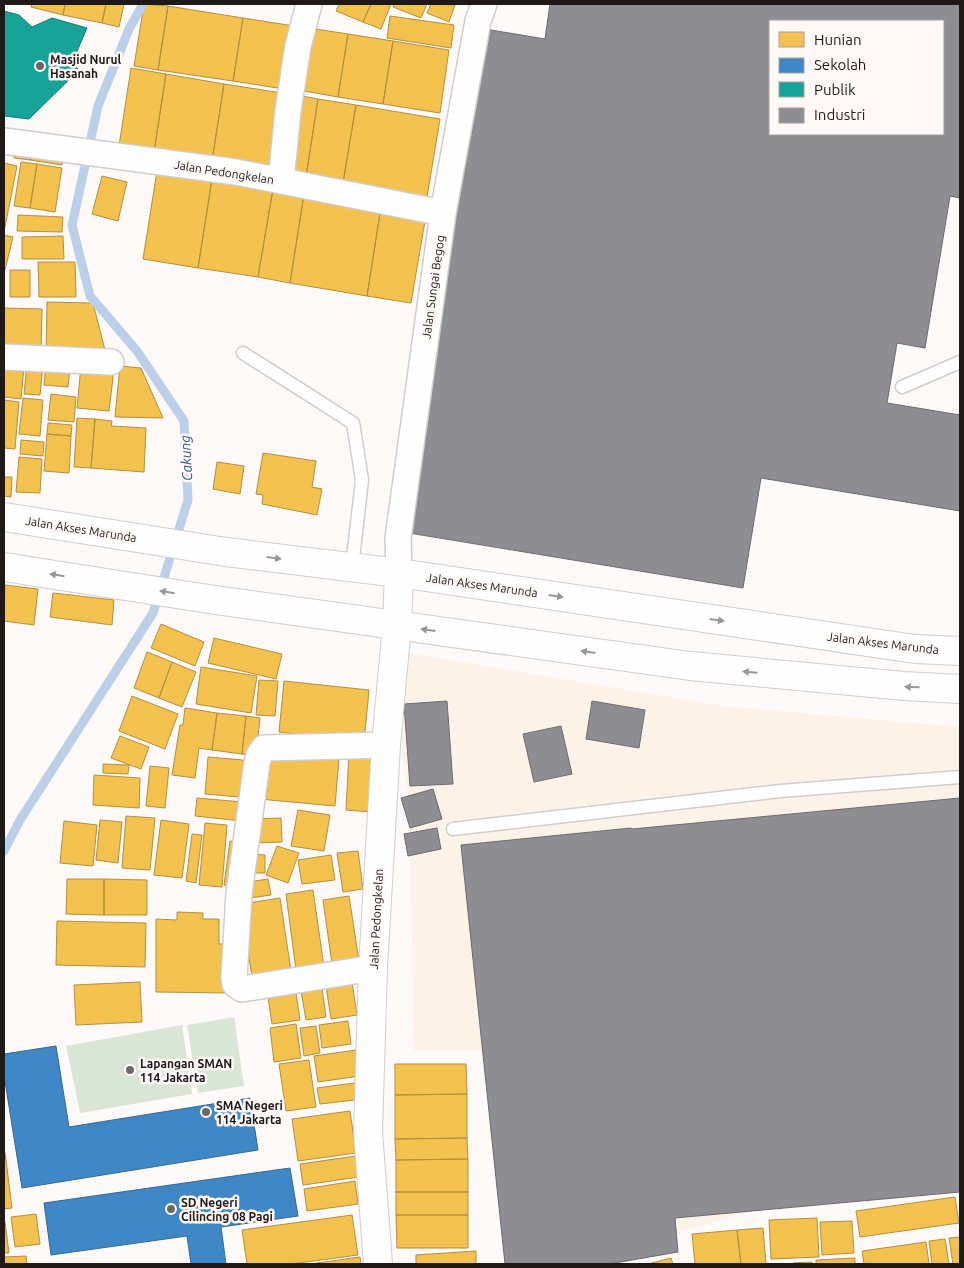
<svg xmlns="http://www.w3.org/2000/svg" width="964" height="1268" font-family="Ubuntu,sans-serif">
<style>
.industrial{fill:#fdf2e8}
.green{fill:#d9e6d6}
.homes{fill:#f2c14e;stroke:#b38f3e}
.schools{fill:#3f88c5;stroke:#356791}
.public{fill:#17a398;stroke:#197a72}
.industry{fill:#8d8d92;stroke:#6c6a6d;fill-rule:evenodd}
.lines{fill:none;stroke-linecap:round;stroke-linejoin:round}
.stream{stroke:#bccfe8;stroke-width:9}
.lane-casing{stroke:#d1cdcb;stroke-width:15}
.street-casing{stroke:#d1cdcb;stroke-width:28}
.secondary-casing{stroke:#d1cdcb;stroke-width:30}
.primary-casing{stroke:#d1cdcb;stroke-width:30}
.lane{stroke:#fffefe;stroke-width:12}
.street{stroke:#fffefe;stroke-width:25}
.secondary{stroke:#fffefe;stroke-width:28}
.primary{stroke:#fffefe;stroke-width:28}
.oneway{fill:#9a9796}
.poi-dot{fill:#6c6866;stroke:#fef8f6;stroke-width:2}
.labels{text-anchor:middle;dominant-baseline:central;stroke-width:5;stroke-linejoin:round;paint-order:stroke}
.poi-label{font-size:12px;font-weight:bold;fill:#1f1a18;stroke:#fef8f6;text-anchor:start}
.street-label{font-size:12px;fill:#1f1a18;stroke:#fef8f6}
.water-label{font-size:14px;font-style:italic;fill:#325888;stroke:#fef8f6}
</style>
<rect width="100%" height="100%" fill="#fcf9f8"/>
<path class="industrial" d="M391 650 724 706 960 727V1188L759 1209 570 1264H513L491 1051H414L410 827Z"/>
<path class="green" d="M234 1017 244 1086 198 1093 187 1025Z
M182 1025 192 1094 80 1113 66 1046Z"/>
<path class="homes" d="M32 4H65L63 15 31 7Z
M65 4H106L102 23 63 15Z
M106 4H124L119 27 102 23Z
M144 4 168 6 158 70 134 66Z
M339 4H371L363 22 336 11Z
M371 4H391L381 29 363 22Z
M394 4H427L421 18 393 7Z
M431 4 455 5 449 22 427 13Z
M168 6 243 18 233 81 158 70Z
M390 16 454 25 451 48 387 38Z
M243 18 294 26 284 89 233 81Z
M309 28 348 34 338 97 299 90Z
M348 34 393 41 383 104 338 97Z
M393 41 449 50 440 113 383 104Z
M131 68 166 74 154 152 119 146Z
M166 74 224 84 212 161 154 152Z
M224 84 282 93 269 171 212 161Z
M297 95 318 99 306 177 285 173Z
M318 99 356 105 343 183 306 177Z
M356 105 440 119 427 197 343 183Z
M16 146 32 148 30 160 14 158Z
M32 148 63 152 62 165 30 160Z
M21 162 37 164 30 208 14 206Z
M4 163 17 166 4 232Z
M37 164 62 168 55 212 30 208Z
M157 171 212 179 198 268 143 259Z
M102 176 127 182 118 221 92 214Z
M212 179 273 189 258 277 198 268Z
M273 189 304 194 290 283 258 277Z
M304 194 381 207 367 296 290 283Z
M381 207 426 215 411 303 367 296Z
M18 215 63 217 62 232 17 231Z
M4 235 13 237 5 270H4Z
M63 236 64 259H22V237Z
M38 262H75L76 297H39Z
M10 270H30V297H10Z
M47 302 93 303 106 354 46 353Z
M4 308 42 309 41 353 4 352Z
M27 363 43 365 40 395 24 394Z
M4 365 24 367 21 399 4 397Z
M46 365 70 367 68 387 44 385Z
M81 366 114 369 109 411 77 408Z
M120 366 141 368 163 418 115 417Z
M51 394 76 397 74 422 48 420Z
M23 398 43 400 40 436 19 434Z
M4 400 19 402 15 449 4 448Z
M77 418 95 419 91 468 74 467Z
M95 419 112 421 111 426 146 428 144 472 91 468Z
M48 423 72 425 71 436 47 434Z
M47 434 71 436 69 473 44 471Z
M21 440 44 442 43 456 20 454Z
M263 453 316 461 312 487 322 489 317 515 262 504 263 495 256 494Z
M19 457 42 459 40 493 16 492Z
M217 462 244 466 240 494 213 489Z
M4 477H12L11 497 4 496Z
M5 585 38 589 34 625 4 621Z
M53 593 114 600 112 625 50 617Z
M161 624 204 642 195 666 151 648Z
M214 638 282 654 276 679 208 663Z
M147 652 172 662 159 698 134 688Z
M172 662 196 672 182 707 159 698Z
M201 667 257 676 251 713 196 704Z
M259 680 278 681 275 716 256 715Z
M284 681 369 690 364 742 279 732Z
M132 696 178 714 165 749 119 731Z
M185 708 217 713 212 750 199 748 195 778 172 775 180 725H183Z
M217 713 246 716 242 754 212 750Z
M246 716 260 718 256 756 242 754Z
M120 736 149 747 141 769 111 758Z
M263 752 339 759 335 806 259 799Z
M349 752 374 754 371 812 346 810Z
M208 757 254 761 251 798 205 794Z
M103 764 129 765 128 774 103 773Z
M150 766 169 768 165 808 146 806Z
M94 775 140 778 139 808 93 805Z
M197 798 243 802 241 821 195 816Z
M298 810 330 815 324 851 291 846Z
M126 816 155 818 150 870 122 868Z
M281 818 282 842 251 843V819Z
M100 820 122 822 118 863 96 860Z
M161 820 189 824 182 878 154 875Z
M64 821 97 825 93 866 60 863Z
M205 823 227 825 222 887 199 885Z
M192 834 202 835 196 883 186 881Z
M230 841 241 843 235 887 224 885Z
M277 846 299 853 288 883 266 875Z
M358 851 363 889 343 892 337 853Z
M251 854 265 855V873H251Z
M331 855 335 880 302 884 298 860Z
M67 879H104V915L66 914Z
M104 879 147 880V915H104Z
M268 879 271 895 250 898 248 882Z
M313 890 324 967 296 970 286 894Z
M349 896 359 961 332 964 323 900Z
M280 898 291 971 252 977 241 904Z
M177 912 203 913V919H219V944H229L228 993 156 992V919L177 920Z
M57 921 146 923 145 967 56 965Z
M351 976 357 1015 331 1019 325 979Z
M321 981 326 1017 306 1020 300 985Z
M140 982 142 1022 76 1025 74 985Z
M295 986 300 1020 272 1024 267 990Z
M348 1021 351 1044 322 1048 319 1025Z
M296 1024 301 1058 274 1062 270 1028Z
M316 1026 320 1053 304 1056 300 1028Z
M356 1050 360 1076 318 1082 314 1056Z
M309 1060 316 1107 286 1111 279 1064Z
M395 1064H466L467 1094 395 1095Z
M361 1082 363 1099 320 1104 317 1088Z
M467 1094V1138L395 1139V1095Z
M350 1111 356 1153 298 1161 292 1119Z
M467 1138 468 1159 396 1160 395 1139Z
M4 1152H5L12 1208 4 1209Z
M356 1156 359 1177 303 1185 300 1164Z
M468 1159V1192H396V1160Z
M355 1181 358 1204 307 1211 304 1189Z
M396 1192H468V1215H396Z
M955 1197 959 1223 860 1237 856 1211Z
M36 1214 40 1244 15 1247 11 1217Z
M352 1215 358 1255 291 1264H247L242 1230Z
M396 1215H468V1248H397Z
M817 1218 819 1257 771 1259 769 1220Z
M852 1221 854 1253 822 1255 820 1222Z
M4 1222H5L9 1253H4Z
M763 1228 766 1264H741L737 1230Z
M737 1230 741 1264H695L692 1234Z
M960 1237V1264H953L949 1238Z
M945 1239 949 1264H932L929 1241Z
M926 1242 929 1264H864L862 1251Z
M476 1251V1264H416V1255Z
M26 1256 27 1264H4V1257Z
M360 1257 361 1264H310Z
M671 1258 673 1264H648Z
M855 1258V1264H816V1260Z
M812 1262V1264H793V1263Z"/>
<path class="schools" d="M56 1046 69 1127 250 1098 258 1150 22 1188 4 1075V1054Z
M290 1168 298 1216 221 1227 226 1264H191L187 1236 51 1255 44 1203Z"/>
<path class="public" d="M4 11 19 15 32 27 52 18 87 28 72 63 79 70 29 119 4 116Z"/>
<path class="industry" d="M550 4H960V198L950 196 925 348 897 343 887 403 960 415V511L761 478 743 588 403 532 485 29 545 39ZM770 21H943V134H770Z
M447 701 453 784 410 786 404 704Z
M592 701 645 710 639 748 586 739Z
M561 726 572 774 534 782 523 734Z
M433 789 442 819 410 828 401 798Z
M960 798V1192L675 1218 678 1252 609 1264H505L461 845 631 828 632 829Z
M437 828 441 849 408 856 404 834Z"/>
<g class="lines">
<path class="stream" d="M4 851 20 820 153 613 188 500 184 421 137 351 90 296 72 225 98 106 129 29 143 4"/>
<defs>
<path id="lane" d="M243 353 353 423 362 480 352 567
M902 387 960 362
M453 829 780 791 960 777"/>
<path id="street" d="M4 141 236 172 443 213
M281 181 288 111 298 46 309 4
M4 357 111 362
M399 573 398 538 443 213 478 21 484 4
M373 968 242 989 235 984 234 978 239 893 257 763 259 755 264 748 386 745"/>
<path id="secondary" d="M378 1264 368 1132 373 968 386 745 397 625 399 573"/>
<path id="primary" d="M4 517 226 552 399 573 915 649 960 651
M4 567 215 600 690 666 904 686 960 689"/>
</defs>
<use href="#lane" class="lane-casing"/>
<use href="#street" class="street-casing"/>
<use href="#secondary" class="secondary-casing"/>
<use href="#primary" class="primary-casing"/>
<use href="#lane" class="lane"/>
<use href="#street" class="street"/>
<use href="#secondary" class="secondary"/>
<use href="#primary" class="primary"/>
</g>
<defs><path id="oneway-solid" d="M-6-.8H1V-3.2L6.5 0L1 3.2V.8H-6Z" transform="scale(1.25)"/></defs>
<g class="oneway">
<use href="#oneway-solid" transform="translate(274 558) rotate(7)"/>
<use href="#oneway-solid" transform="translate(57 575) rotate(-171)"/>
<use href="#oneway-solid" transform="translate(167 592) rotate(-171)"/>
<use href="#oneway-solid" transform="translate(556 596) rotate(8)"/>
<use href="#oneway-solid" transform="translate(717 620) rotate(8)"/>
<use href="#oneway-solid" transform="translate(428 630) rotate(-172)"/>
<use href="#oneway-solid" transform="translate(588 652) rotate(-172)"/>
<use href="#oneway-solid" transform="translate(750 672) rotate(-175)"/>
<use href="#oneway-solid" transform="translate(912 687) rotate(-178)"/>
</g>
<g class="poi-dot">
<circle cx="40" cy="66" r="5"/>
<circle cx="130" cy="1070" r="5"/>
<circle cx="206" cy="1112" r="5"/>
<circle cx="171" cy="1209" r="5"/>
</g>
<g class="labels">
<g class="poi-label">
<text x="50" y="59">Masjid Nurul<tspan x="50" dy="14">Hasanah</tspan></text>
<text x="140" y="1063">Lapangan SMAN<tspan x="140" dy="14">114 Jakarta</tspan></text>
<text x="216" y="1105">SMA Negeri<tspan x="216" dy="14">114 Jakarta</tspan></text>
<text x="181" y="1202">SD Negeri<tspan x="181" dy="14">Cilincing 08 Pagi</tspan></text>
</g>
<g class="street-label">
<text transform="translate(224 172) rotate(9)">Jalan Pedongkelan</text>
<text transform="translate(433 287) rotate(-82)">Jalan Sungai Begog</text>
<text transform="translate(81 529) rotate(9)">Jalan Akses Marunda</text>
<text transform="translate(482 585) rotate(8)">Jalan Akses Marunda</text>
<text transform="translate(883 643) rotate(7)">Jalan Akses Marunda</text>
<text transform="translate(376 919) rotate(-87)">Jalan Pedongkelan</text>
</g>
<g class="water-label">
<text transform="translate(186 458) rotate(-93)">Cakung</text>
</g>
</g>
<rect width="964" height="1268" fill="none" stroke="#1f1a18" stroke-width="10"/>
<rect x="769" y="20" width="175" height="115" fill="#fef8f6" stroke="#a59f9d"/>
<rect x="779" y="32" width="25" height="15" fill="#f2c14e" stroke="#a59f9d"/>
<text x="814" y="45" font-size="15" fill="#1f1a18">Hunian</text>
<rect x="779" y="58" width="25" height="15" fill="#3f88c5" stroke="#a59f9d"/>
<text x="814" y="70" font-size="15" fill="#1f1a18">Sekolah</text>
<rect x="779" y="82" width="25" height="15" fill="#17a398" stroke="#a59f9d"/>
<text x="814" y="95" font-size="15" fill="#1f1a18">Publik</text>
<rect x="779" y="108" width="25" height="15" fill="#8d8d92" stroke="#a59f9d"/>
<text x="814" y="120" font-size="15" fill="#1f1a18">Industri</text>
</svg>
